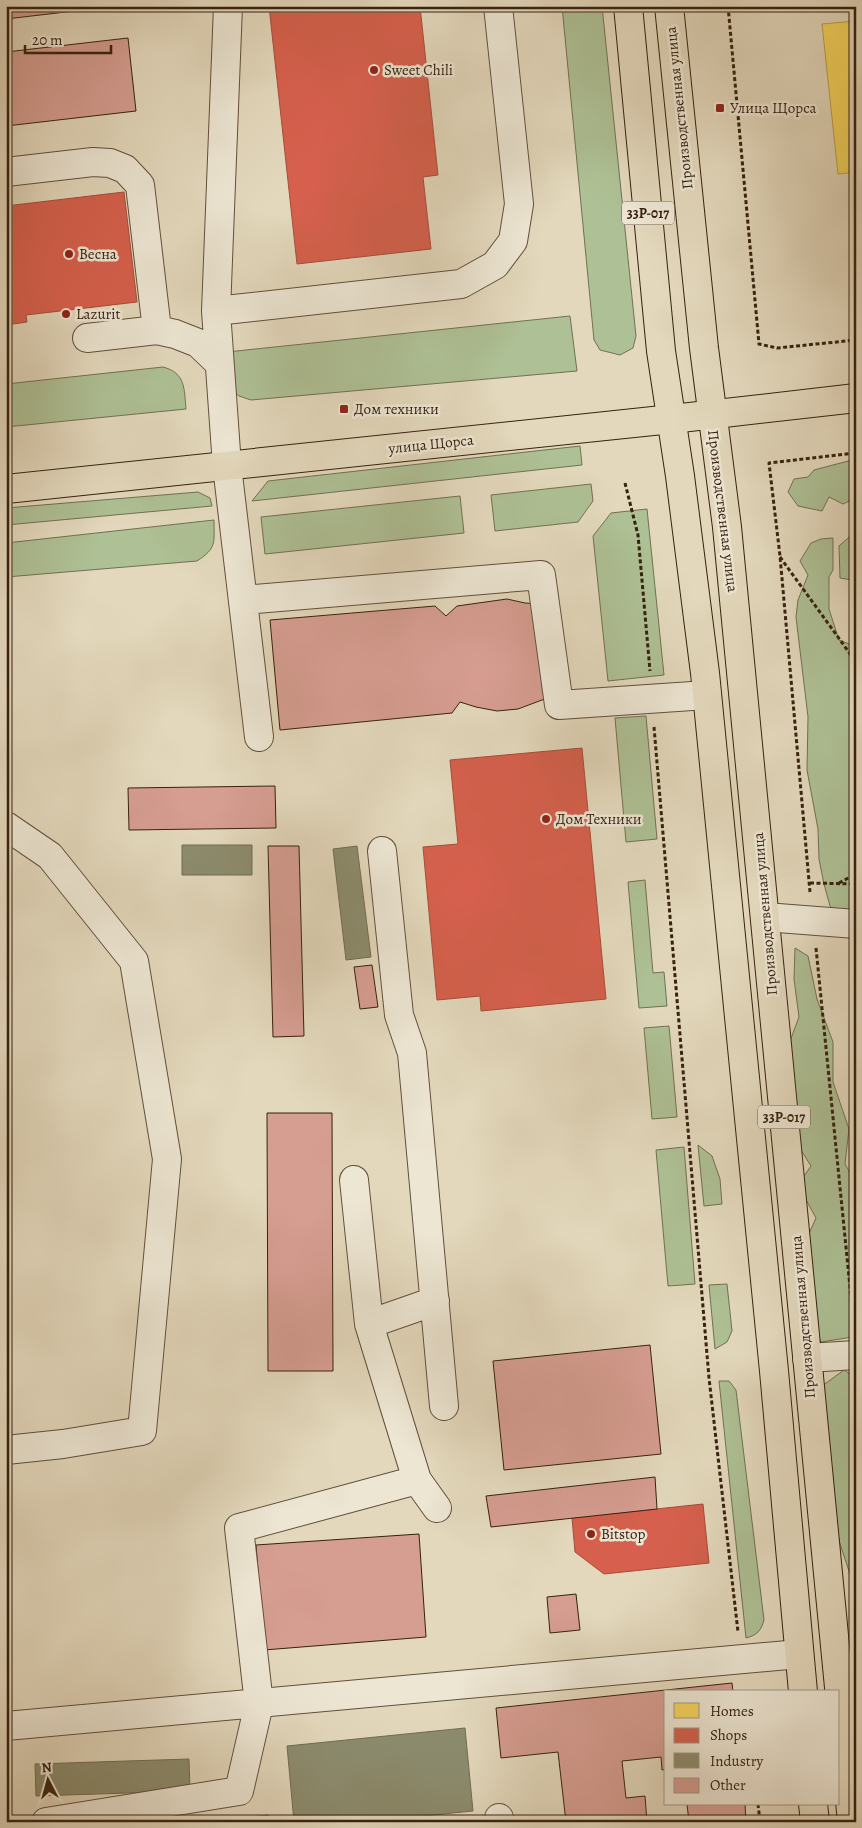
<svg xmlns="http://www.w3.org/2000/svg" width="862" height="1828" font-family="Alegreya,serif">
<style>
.green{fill:#aec095;stroke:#727052}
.homes{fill:#f6d55c;stroke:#bd9f45}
.shops{fill:#d6604d;stroke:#a64d3b}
.industry{fill:#8c8c6e;stroke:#726c52}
.building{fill:#d69d91;stroke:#372110}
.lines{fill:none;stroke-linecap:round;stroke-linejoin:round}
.minor-casing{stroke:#624f3b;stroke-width:30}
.major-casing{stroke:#372110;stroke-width:30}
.highway-casing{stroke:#372110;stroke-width:30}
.path{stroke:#372110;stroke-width:3;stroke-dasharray:4 2.5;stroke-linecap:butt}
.minor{stroke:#ede6d3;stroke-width:28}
.major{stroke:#e3d8bc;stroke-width:28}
.highway{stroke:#e3d8bc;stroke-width:28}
.poi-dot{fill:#8f2418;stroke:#ede6d3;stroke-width:2}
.labels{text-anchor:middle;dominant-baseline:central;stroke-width:5;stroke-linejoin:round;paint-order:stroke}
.shield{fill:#ede6d3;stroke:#6e5c4a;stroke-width:1}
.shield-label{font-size:14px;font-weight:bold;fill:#372110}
.poi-label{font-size:15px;fill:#372110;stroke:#ede6d3;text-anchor:start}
.street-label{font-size:15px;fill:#372110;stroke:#ede6d3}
</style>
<rect width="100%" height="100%" fill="#e3d8bc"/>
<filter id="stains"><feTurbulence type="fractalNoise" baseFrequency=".004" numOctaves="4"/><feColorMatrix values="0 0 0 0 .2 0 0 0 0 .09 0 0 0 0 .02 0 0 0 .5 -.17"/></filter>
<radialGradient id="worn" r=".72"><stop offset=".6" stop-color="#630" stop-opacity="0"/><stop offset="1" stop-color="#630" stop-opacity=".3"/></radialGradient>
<path class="green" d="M562 6H602L636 336 633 348 620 355 600 350 594 340Z
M570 316 577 371 251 400 239 396 229 387 227 352Z
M163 367C186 373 184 389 186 409L6 427V384Z
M580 446 582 465 252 501 268 481Z
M856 459V498L843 504 829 497 822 511 798 506 788 492 794 479 808 477 814 470Z
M591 484 593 501 578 522 495 531 491 495Z
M198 492 210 498 212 506 6 525V508Z
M460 496 464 533 265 554 261 517Z
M647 509 664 675 608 681 593 536 611 513Z
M214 520C214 543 217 548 197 561L6 577V543Z
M854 533H856V578L852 580 840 578 839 546Z
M833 538V570L829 577V609L839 640 855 646 856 640V914H837L830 906 824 884 819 859 818 829 807 770 808 717 796 617 798 600 808 575 800 561 811 543 821 539Z
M646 716 657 839 626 842 615 718Z
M645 880 653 973 664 972 667 1006 639 1008 628 882Z
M795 948 808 956 817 999 833 1042V1082L849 1129 845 1164 856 1183V1289L852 1303 853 1337 821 1342 810 1315 803 1247 816 1218 798 1185 811 1166 794 1139 790 1041 799 1017 794 979Z
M669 1026 677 1117 652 1119 644 1028Z
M698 1145 712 1156 720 1179 722 1204 704 1206Z
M684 1147 695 1284 668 1286 656 1150Z
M727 1284 732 1331 727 1342 715 1349 709 1285Z
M844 1370 856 1378V1396L850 1404 856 1411V1586H854L840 1544 832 1506 822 1386Z
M719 1381H729L736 1390 764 1620C761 1631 757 1635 746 1638Z"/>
<path class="homes" d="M856 21V172L838 174 822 24Z"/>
<path class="shops" d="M269 6H420L438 175 423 177 431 249 297 264Z
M124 192 137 302 26 315 27 322 6 325V206Z
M582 748 606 999 481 1011 480 996 437 1000 423 847 458 844 450 760Z
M703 1504 709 1563 604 1574 575 1552 572 1518Z"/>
<path class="industry" d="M182 845H252V875H182Z
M357 846 371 957 346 960 333 849Z
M465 1728 473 1811 364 1822H294L287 1746Z
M189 1759 190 1791 36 1796 35 1764Z
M268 1815 269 1822H209Z"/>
<path class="building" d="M6 6H117L6 19Z
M128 38 136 111 6 126V52Z
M507 599 525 603 541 604 550 697 518 709 497 711 476 707 460 702 452 713 280 730 270 620 435 606 446 616 457 606Z
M275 786 276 828 129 830 128 788Z
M268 846H299L304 1036 273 1037Z
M372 965 378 1007 360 1009 354 967Z
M267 1113H332L333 1371H268Z
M650 1345 661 1454 504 1470 493 1361Z
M655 1477 657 1509 491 1527 486 1496Z
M419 1534 426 1637 264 1650 256 1545Z
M576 1594 580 1630 550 1633 547 1597Z
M732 1683 733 1692H666V1769L662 1770 661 1757 622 1761 626 1798 645 1796 647 1822H566L558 1752 501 1758 496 1708Z
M687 1804H745L746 1822H689Z"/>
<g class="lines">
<defs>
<path id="minor" d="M228 6 216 311 227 466 259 737
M6 172 93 162 110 163 125 169 140 185 157 330
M216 311 461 284 495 265 513 241 519 204 498 6
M87 338 157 330 175 334 198 343 219 363
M243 600 541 575 559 705 707 695
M6 826 50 856 134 961 167 1159 142 1431 63 1444 6 1450
M382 851 399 1015 412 1053 444 1406
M765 917 856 924
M354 1180 369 1324
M807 1358 856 1355
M417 1480 437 1508
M6 1726 799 1654
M499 1818V1822
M46 1822 239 1791 259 1704 239 1528 417 1480 369 1324 435 1301"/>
<path id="major" d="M6 489 672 419 856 398"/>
<path id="highway" d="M628 6 661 351 680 476 705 673 774 1371 803 1692
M669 6 704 348 727 527 852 1822
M813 1804 815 1822"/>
</defs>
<use href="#minor" class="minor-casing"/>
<use href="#major" class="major-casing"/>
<use href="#highway" class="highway-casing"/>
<path class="path" d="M728 6 759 344 777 348 856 340
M625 483 638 535 650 671
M780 557 856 662
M654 727 709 1378 738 1632
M810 883 856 884
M839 883 852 876 856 870
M810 892 780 556 769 463 856 453
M816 948 854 1327
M758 1804 760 1822"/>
<use href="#minor" class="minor"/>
<use href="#major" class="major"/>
<use href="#highway" class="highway"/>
</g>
<g class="poi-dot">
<circle cx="374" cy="70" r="5"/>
<rect x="715" y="103" width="10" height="10" rx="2.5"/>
<circle cx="69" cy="254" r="5"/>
<circle cx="66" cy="314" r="5"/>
<rect x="339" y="404" width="10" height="10" rx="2.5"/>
<circle cx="546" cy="819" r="5"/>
<circle cx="591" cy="1534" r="5"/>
</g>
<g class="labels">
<g class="shield">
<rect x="622" y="201.5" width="52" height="23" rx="4"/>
<rect x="758" y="1105.5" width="52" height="23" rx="4"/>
</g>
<g class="shield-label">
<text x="648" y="213">33Р-017</text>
<text x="784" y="1117">33Р-017</text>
</g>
<g class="poi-label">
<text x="384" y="70">Sweet Chili</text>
<text x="730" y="108">Улица Щорса</text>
<text x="79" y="254">Весна</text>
<text x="76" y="314">Lazurit</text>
<text x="354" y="409">Дом техники</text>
<text x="556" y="819">Дом Техники</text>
<text x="601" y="1534">Bitstop</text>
</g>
<g class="street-label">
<text transform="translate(679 108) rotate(-96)">Производственная улица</text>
<text transform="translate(431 444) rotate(-6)">улица Щорса</text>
<text transform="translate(723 511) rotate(83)">Производственная улица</text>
<text transform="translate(765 914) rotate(-95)">Производственная улица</text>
<text transform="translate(803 1317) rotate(-95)">Производственная улица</text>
</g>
</g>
<rect width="862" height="1828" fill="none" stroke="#e3d8bc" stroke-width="25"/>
<rect x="8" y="8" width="847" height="1813" fill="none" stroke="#372110" stroke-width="2.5"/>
<rect x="12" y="12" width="837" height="1803" fill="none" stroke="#372110"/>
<rect x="664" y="1690" width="175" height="115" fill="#ede6d3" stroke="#a49785"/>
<rect x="674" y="1703" width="25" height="15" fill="#f6d55c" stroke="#a49785"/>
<text x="710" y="1716" font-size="15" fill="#372110">Homes</text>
<rect x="674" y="1728" width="25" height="15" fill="#d6604d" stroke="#a49785"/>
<text x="710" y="1740" font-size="15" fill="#372110">Shops</text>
<rect x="674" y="1753" width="25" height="15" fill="#8c8c6e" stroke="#a49785"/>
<text x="710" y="1766" font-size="15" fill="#372110">Industry</text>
<rect x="674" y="1778" width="25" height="15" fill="#d69d91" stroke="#a49785"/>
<text x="710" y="1790" font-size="15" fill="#372110">Other</text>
<g transform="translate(48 1780) rotate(354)" stroke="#ede6d3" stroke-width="4" paint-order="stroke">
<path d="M0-4L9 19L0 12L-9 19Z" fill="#372110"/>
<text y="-8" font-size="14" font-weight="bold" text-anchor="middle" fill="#372110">N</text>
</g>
<path d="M25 45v8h86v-8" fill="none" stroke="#372110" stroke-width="2.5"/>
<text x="32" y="45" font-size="15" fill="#372110" stroke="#ede6d3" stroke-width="4" paint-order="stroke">20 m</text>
<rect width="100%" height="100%" filter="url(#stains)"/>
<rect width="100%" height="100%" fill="url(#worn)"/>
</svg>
